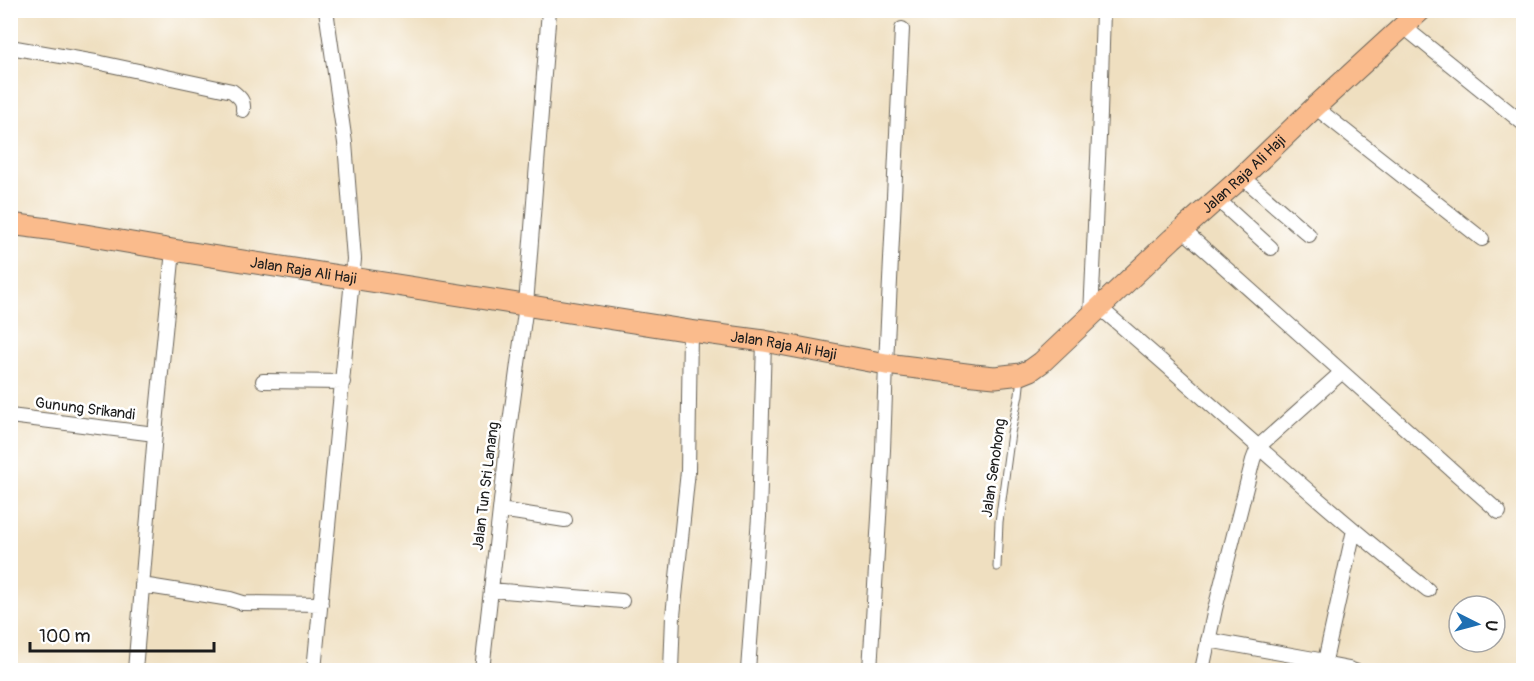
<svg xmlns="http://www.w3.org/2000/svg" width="1534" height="681" font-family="Pangolin,sans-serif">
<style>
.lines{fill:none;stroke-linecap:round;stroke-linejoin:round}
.service-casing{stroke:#666055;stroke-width:9}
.minor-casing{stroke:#666055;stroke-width:16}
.primary-casing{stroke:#666055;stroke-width:23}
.service{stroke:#fff;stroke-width:7}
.minor{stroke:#fff;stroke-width:14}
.primary{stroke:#fabb8c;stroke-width:21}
.labels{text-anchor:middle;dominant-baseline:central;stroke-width:5;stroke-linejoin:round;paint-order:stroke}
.street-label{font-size:15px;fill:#1c1c1c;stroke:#fff}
</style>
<rect width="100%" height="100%" fill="#fff"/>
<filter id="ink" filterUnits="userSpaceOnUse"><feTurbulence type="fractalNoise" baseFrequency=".0167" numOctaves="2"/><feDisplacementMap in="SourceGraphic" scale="12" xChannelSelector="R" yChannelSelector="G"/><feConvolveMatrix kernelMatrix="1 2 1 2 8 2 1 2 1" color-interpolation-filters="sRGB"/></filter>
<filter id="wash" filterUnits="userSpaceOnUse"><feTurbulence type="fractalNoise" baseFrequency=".008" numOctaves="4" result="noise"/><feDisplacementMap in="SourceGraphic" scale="24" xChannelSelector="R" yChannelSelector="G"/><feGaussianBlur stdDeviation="1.35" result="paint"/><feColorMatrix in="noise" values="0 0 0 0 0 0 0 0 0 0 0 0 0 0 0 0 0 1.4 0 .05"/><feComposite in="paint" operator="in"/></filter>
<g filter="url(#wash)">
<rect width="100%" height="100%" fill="#efdfc0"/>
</g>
<g filter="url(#ink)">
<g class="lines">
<defs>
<path id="service" d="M997 567 999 522 1011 433 1019 395 1021 376
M1325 661 1351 666 1362 670"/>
<path id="minor" d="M1404 27 1524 124
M10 47 101 63 232 91C239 97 244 100 243 110
M1315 107 1482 239
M1242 177 1309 235
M1217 199 1271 248
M1183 230 1499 512
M1099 307C1209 400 1314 501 1428 590
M1091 315 1100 114 1103 10
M263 381 343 382
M10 416 155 434
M500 510 565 520
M142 585 230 599 243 603 321 604
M491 590 622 601
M1208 640 1325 661
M135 670 155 434 173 250
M314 670 354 259 345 143 326 10
M482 670 509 430 526 305 549 10
M671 670 673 616 688 471 690 331
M748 670 759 517 764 341
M870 670 883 450 886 364 902 29
M1202 670 1215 609 1253 460 1258 447 1342 372
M1323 670 1354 530"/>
<g id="primary">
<path id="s1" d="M10 224 56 230 173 250 690 331 764 341 886 364 974 375 995 377 1021 374 1031 370 1042 362 1172 239 1242 177 1315 107 1421 10"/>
</g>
</defs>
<use href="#service" class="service-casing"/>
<use href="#minor" class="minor-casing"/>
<use href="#primary" class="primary-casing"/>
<use href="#service" class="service"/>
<use href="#minor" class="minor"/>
<use href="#primary" class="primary"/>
</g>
</g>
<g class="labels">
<g class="street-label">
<text stroke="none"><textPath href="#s1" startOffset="1323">Jalan Raja Ali Haji</textPath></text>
<text stroke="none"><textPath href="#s1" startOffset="297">Jalan Raja Ali Haji</textPath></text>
<text stroke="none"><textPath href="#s1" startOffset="783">Jalan Raja Ali Haji</textPath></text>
<text transform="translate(85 409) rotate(7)">Gunung Srikandi</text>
<text transform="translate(994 468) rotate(-82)">Jalan Senohong</text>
<text transform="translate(486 486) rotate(-83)">Jalan Tun Sri Lanang</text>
</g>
</g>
<rect width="1534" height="681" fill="none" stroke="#fff" stroke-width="36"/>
<g transform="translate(1477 624) rotate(96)"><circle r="28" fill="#ffffff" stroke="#a4a4a4" stroke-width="1.5"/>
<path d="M0-4.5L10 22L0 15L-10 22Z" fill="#1f6fb2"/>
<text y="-9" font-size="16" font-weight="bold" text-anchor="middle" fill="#1c1c1c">U</text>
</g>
<path d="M30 642v9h184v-9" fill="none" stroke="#1c1c1c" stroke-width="3"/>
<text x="39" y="642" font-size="18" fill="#1c1c1c" stroke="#ffffff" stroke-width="4.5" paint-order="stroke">100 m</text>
</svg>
